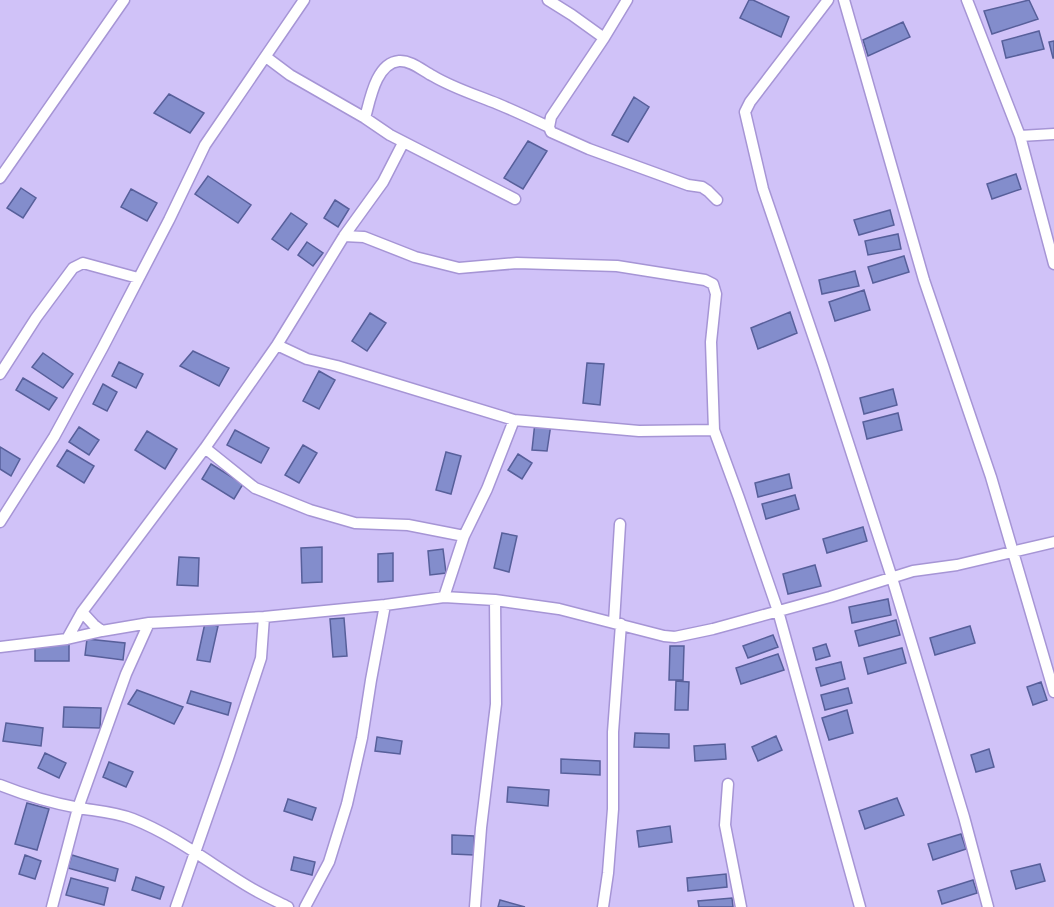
<svg xmlns="http://www.w3.org/2000/svg" width="1054" height="907" font-family="'IBM Plex Sans',sans-serif">
<style>
.building{fill:#838dcc;stroke:#575f9a;stroke-width:1.5}
.lines{fill:none;stroke-linecap:round;stroke-linejoin:round}
.minor-casing{stroke:#a695d5;stroke-width:13}
.minor{stroke:#fff;stroke-width:10}
</style>
<rect width="100%" height="100%" fill="#d0c2f8"/>
<path class="building" d="M749 0H753L789 17 781 37 740 18Z
M1029 0 1038 19 992 34 984 11Z
M903 22 910 37 868 56 863 40Z
M1039 31 1044 49 1006 58 1002 41Z
M1054 41V58H1053L1049 42Z
M169 94 204 113 190 133 154 113Z
M634 97 649 107 628 142 612 135Z
M528 141 547 151 523 189 504 178Z
M1016 174 1021 189 992 199 987 184Z
M208 176 251 205 238 223 195 194Z
M21 188 36 198 23 218 7 208Z
M131 189 157 203 147 221 121 207Z
M335 200 349 209 338 227 324 218Z
M890 210 894 225 859 235 854 220Z
M291 213 307 224 288 250 272 239Z
M898 234 901 249 868 255 865 241Z
M307 242 323 253 313 266 298 255Z
M904 256 909 272 873 283 868 267Z
M855 271 859 286 822 294 819 280Z
M864 290 870 310 835 321 829 302Z
M790 312 797 333 758 349 751 328Z
M370 313 386 323 367 351 352 341Z
M193 351 229 368 219 386 180 366Z
M43 353 73 374 63 388 32 367Z
M119 362 143 374 136 388 112 376Z
M587 363 604 364 600 405 583 403Z
M319 371 335 380 319 409 303 401Z
M23 378 57 398 49 410 16 390Z
M103 384 117 392 107 411 93 404Z
M893 389 897 405 864 414 860 398Z
M898 413 902 430 867 439 863 422Z
M535 422 551 424 547 451 532 450Z
M79 427 99 440 89 455 69 442Z
M235 430 269 448 261 463 227 445Z
M147 431 177 449 165 469 135 450Z
M303 445 317 453 299 483 285 475Z
M0 447 20 459 11 476 0 469Z
M67 450 94 466 84 483 57 466Z
M446 452 461 456 451 494 436 490Z
M518 454 532 463 522 479 508 470Z
M211 464 243 484 234 499 202 479Z
M789 474 792 488 758 497 755 483Z
M795 495 799 509 766 519 762 504Z
M863 527 867 541 827 553 823 539Z
M502 533 517 536 509 572 494 568Z
M322 547V582L302 583 301 548Z
M443 549 446 573 430 575 428 551Z
M393 553V581L378 582V554Z
M179 557 199 558 198 586 177 585Z
M815 565 821 586 788 594 783 574Z
M888 599 891 615 852 623 849 607Z
M344 618 347 656 333 657 330 619Z
M896 620 900 635 859 646 855 631Z
M205 623 218 626 210 662 197 660Z
M970 626 975 643 935 655 930 638Z
M773 635 778 647 748 658 743 646Z
M87 639 125 643 123 660 85 655Z
M35 644H69V661H35Z
M826 644 830 656 816 660 813 648Z
M670 646H684L683 680H669Z
M902 648 906 663 868 674 864 658Z
M778 654 784 670 741 684 736 668Z
M841 662 845 679 821 686 816 668Z
M676 681 689 682 688 710H675Z
M1041 682 1047 700 1033 705 1027 687Z
M848 688 852 703 825 710 821 695Z
M137 690 183 707 174 724 128 704Z
M191 691 231 703 228 715 187 703Z
M64 707 101 708 100 728 63 727Z
M847 710 853 733 829 740 822 718Z
M6 723 43 728 41 746 3 741Z
M635 733 669 734V748L634 747Z
M776 736 782 750 758 761 752 747Z
M377 737 402 741 400 754 375 751Z
M725 744 726 759 695 761 694 746Z
M989 749 994 767 976 772 971 755Z
M45 753 66 763 59 778 38 768Z
M561 759 600 761V775L561 773Z
M109 762 133 772 126 787 103 777Z
M508 787 549 790 548 806 507 802Z
M897 798 904 815 865 829 859 811Z
M288 799 316 808 312 820 284 811Z
M27 803 49 809 37 850 15 844Z
M670 826 672 842 639 847 637 831Z
M961 834 966 849 933 860 928 844Z
M452 835 474 836V855L452 854Z
M25 855 41 861 35 879 19 874Z
M72 855 118 869 115 881 68 868Z
M294 857 315 862 312 875 291 870Z
M1040 864 1045 881 1016 889 1011 871Z
M726 874 727 887 688 891 687 878Z
M136 877 164 887 160 899 132 890Z
M71 878 108 888 104 905 66 895Z
M973 880 977 893 942 904 938 891Z
M732 898 733 907H699L698 901Z
M500 900 525 907H498Z"/>
<g class="lines">
<defs>
<path id="minor" d="M548 0 572 15 604 38
M627 0 604 38 551 117 549 127 551 132 589 149 688 185 702 187 708 191 717 200
M828 0 750 102 745 112 763 189 823 365 892 578 964 817 988 907
M844 0 924 280 991 477 1054 692
M967 0 1020 136 1054 264
M266 57 290 75 365 118 390 135 515 199
M365 118C370 100 376 63 399 61 411 60 423 71 433 76 453 88 476 95 498 104 515 111 532 119 549 127
M1020 136 1054 134
M0 178 124 0
M344 236 364 237 415 257 459 268 517 263 617 266 705 280 713 284 716 294 711 342 714 430 739 498 778 611 860 907
M277 345 307 359 337 366 514 420 639 431 714 430
M0 374 36 318 73 268 83 263 138 278
M205 448 255 488 310 510 355 523 408 525 464 536
M0 522 54 437 103 347 169 220 205 145 304 0
M444 597 464 536 487 489 514 420
M82 612 94 625 102 631
M614 622 620 524
M67 639 82 612 205 448 277 345 344 236 383 182 403 143
M0 647 67 639 102 631 149 623 264 617 385 605 444 597 495 600 559 609 664 636 675 637 713 629 830 597 913 571 957 565 1054 542
M728 784 725 825 741 907
M0 785C25 795 52 803 79 808 97 811 115 812 133 819 176 836 212 865 251 888 263 895 276 901 288 907
M52 907 78 808 126 674 149 623
M176 907 228 758 261 658 264 617
M305 907 329 862 347 804 362 738 371 680 385 605
M475 907 481 828 496 704 495 600
M603 907 608 873 613 809V732L621 624"/>
</defs>
<use href="#minor" class="minor-casing"/>
<use href="#minor" class="minor"/>
</g>
</svg>
